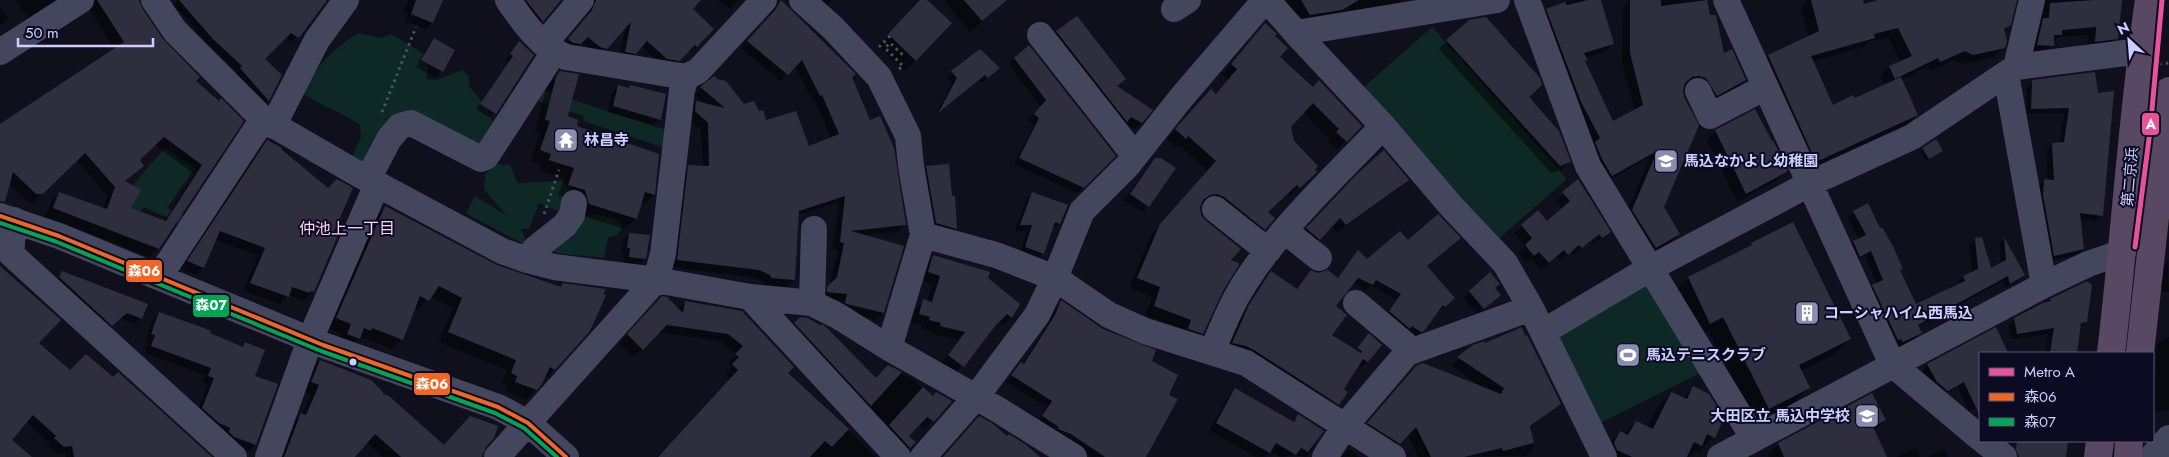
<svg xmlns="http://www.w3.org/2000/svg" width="2169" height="457" font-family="Jost,'Noto Sans JP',sans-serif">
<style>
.green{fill:#0e2925}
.shadow{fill:#0007;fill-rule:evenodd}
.building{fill:#2e2e3f;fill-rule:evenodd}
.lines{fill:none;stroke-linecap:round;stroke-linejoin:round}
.path{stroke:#425762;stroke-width:3;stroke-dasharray:2.5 4;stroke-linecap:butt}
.minor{stroke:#44465e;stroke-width:26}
.highway{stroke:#594863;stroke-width:28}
.path-bridge{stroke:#425762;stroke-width:3;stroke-dasharray:2.5 4;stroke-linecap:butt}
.bus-1-casing{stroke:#0b0b22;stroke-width:8}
.bus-2-casing{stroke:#0b0b22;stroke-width:8}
.bus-1{stroke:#f26522;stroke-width:4}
.bus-2{stroke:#00a651;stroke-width:4}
.metro-1-casing{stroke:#0b0b22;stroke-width:9}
.metro-1{stroke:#e85298;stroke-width:5}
.bus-dot{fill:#cccfff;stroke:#0b0b22;stroke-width:2}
.labels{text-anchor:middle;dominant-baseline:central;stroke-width:4;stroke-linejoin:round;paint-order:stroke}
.poi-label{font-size:15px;font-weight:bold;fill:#cccfff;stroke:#0b0b22;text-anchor:start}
.street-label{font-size:15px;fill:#cccfff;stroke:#0b0b22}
.neighbourhood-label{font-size:16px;fill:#ffcef5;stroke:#0b0b22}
.line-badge{stroke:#0b0b22;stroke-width:2}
.badge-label{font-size:14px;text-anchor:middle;font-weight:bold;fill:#fff}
</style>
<rect width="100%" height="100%" fill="#10101d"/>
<path class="green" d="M1432 27 1567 179 1498 239 1363 88Z
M359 33 381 38 391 34 429 57 426 79 437 80 462 70 469 76V86L486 106 492 121 501 120 482 150 403 135 382 171 352 157 361 137 360 125C342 112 320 106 303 93 309 72 340 43 359 33Z
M539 89 666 130 665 148 583 121 584 116 532 99Z
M165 148 195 168 167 208 192 220 188 227 143 207 130 238 115 232 136 181Z
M498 164 510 165 518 183 562 181 576 193 567 208 558 211 539 203 529 229H521L525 238 523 244 466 213 475 196 506 215 484 189 486 173Z
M597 215 612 218 620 222 622 228 617 235 608 238 604 258 556 253 550 249 583 217Z
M1647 283 1702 372 1600 423 1556 339Z"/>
<path class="shadow" d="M16 0H56L28 18Z
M84 0H136L140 9 195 81 242 121 158 248 150 257 45 216 51 202 59 193 103 208 108 196 76 160 33 202H27L9 184 0 194V125L115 50ZM154 144 194 174 164 221 130 209 124 182 134 174 139 160Z
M178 0H326L292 42 285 37 263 59 268 100 263 105 236 74 238 72 208 44 174 5Z
M408 0H441L432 22 426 29 406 21 408 14 403 12Z
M519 0H560L536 27Z
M589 0H699L691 9 696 46 691 52 688 50 673 66 661 64 641 46 629 59 619 57 626 26 600 54 594 53 581 42 574 50 563 45 587 17 590 9Z
M718 0H738L730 9Z
M819 0H832L826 6Z
M922 0H925L916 60 904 71 878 46Z
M944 0H1007L970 32Z
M1285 0H1401L1392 9 1355 16 1353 10 1338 19 1300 25Z
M1573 0H1599L1613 44 1605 52 1585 58 1586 60 1584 62 1613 122 1635 111 1622 62 1623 8 1631 0H1705L1723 55 1745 80 1737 88 1708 103 1690 84 1684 85 1663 207 1679 234 1671 242 1647 256 1625 218 1650 157 1603 183 1539 18 1547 10Z
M1808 0H1862L1863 5 1882 0H2015L2009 24 2003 31 2004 47 1994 57 1963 64 1954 60 1931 71 1928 66 1901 80 1916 115 1907 124 1806 170 1759 66 1768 56 1809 37 1801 7ZM1888 37 1901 62 1889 67 1880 76 1885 86 1854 100 1833 106 1812 62 1864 47 1870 41Z
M2040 0H2121L2116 38 2108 46 2088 49V35L2058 37 2044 54 2029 53Z
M781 1 851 77 905 225 898 232 862 235 902 247 883 313 876 320 840 310 841 300 821 298V296L830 286 838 250 833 249 839 202 798 215 794 280 787 287 764 285V282L751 277 671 267 682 173 689 166 703 167 701 130 688 118 689 109 696 102 706 105 694 95 701 88 714 77 744 106 765 122 808 148 831 139 815 101 813 102 795 66 780 81 741 48 768 19 774 8Z
M0 6 8 18 0 26Z
M1077 18 1124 79 1116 87 1141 122 1135 129 1125 124 1051 38Z
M1265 24 1273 36 1278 57 1313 89 1361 126 1337 150 1328 142 1330 139 1303 112 1290 127 1293 141 1315 172 1289 196 1286 193 1266 212 1264 229 1255 238 1207 203 1200 204V215L1218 297 1202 333 1193 342 1182 329 1145 315 1152 297 1129 287 1151 235 1208 171 1179 145 1176 147 1167 139 1202 100 1215 95 1228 79 1222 74Z
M434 40 454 51 442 71 436 78 416 67 428 46Z
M1447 41 1528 97 1569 162 1561 170 1551 173 1439 49Z
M519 43 532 55 490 118 476 109 509 62 506 60Z
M1014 59 1114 156 1077 193 1014 164 1034 125 1029 120 1041 107 1009 64Z
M560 72 566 117 575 127 658 155 654 195 643 205 640 204 636 218 625 229 578 215 575 201 558 195 564 178 540 171 542 164 531 161 540 132 535 130 546 89Z
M952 72 993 74 981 83 979 80 935 115 952 84 947 78Z
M2094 73 2102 215 2096 221 2080 219 2083 249 2077 255 2049 261 2039 186 2044 180 2048 181 2047 150 2052 144H2060L2064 113 2026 114 2027 87 2033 81Z
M618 86 628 89 630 86 659 119 653 125 608 112 612 92Z
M1716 131 1786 171 1777 180 1737 202 1707 140Z
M267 141 332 231 313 292 306 299 301 300 288 295 280 304 243 291 258 255 215 240 203 267 196 275 181 269 260 149Z
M1923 149 1939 153 1926 161 1920 152Z
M1155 159 1148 206 1142 212 1124 200Z
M927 167 955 228 949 234 930 229 921 174Z
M1407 180 1399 188 1337 232 1331 226 1311 247 1299 238 1349 184Z
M1578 181 1609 232 1594 244 1592 241 1600 235V231L1574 255 1571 251 1560 261 1556 257 1541 270 1531 258 1526 262 1518 253 1525 246 1514 233 1538 212 1547 223 1563 209 1556 201Z
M1032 194 1059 224 1052 229 1043 253 1037 259 1020 253 1027 231H1015L1026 200Z
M386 207 496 266 560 288 563 285 554 369 526 400 506 391 508 386 502 383 507 370 439 342 453 308 430 296 418 310 414 308 402 339 392 349 363 338 360 340 358 339 349 348 338 344 342 334 327 328 376 217Z
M1854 212 1899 271 1916 305 1959 285 1958 282 1963 277 1972 273 1969 245 1975 240 1991 270 2001 264 1999 244 2004 239 2024 275 2018 281 2004 288 2003 281 1918 327 1920 333 1914 339 1897 347 1867 291 1877 284 1865 256 1854 262 1847 248 1859 239 1848 218Z
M629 234 645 258 639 264 623 263 624 254H621L623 240Z
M1408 242 1454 244 1426 267 1454 298 1439 312 1437 310 1423 330 1414 337 1384 318 1397 300 1371 285 1366 290 1352 284 1334 306 1330 335 1355 351 1363 341 1367 361 1362 367 1358 365 1342 390 1338 404 1332 410 1227 348 1241 318 1271 273 1296 290 1305 278 1337 279 1358 252 1367 261Z
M1751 244 1850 339 1835 354 1801 371 1809 388 1794 403 1754 423 1708 331 1695 338 1674 293 1689 278 1744 251Z
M934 257 986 278 1011 317 1003 325 998 321 955 374 941 363 958 340 932 334 933 331 921 328 922 325 911 322 915 309 924 301 927 302 933 284 920 280 926 265Z
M2168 262 2169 292 2159 291 2161 269Z
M0 269 37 343 70 372 210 457H66L65 453H57L48 446 50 444 26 422 10 440 30 457H0Z
M62 272 140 318 135 324 120 318 106 330 55 283Z
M1489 273 1494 288V301L1477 314 1464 298Z
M2051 300 2086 321 2079 328 2076 353H2046L2048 334 2011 339 2009 325 2015 319Z
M686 302 786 373 876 457H656L665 448 667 449 731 379 725 373 732 366 728 363 736 355 720 341 658 332 634 357 620 343 653 306 678 309Z
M1061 302 1150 362 1167 395 1144 457H1091L1053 435 1037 423 1047 407 1006 382 1014 370 1021 364 1022 365 1049 323 1055 308Z
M160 313 242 347 246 343 253 376 255 444 249 451 227 443 196 415 208 385 202 382 205 375 145 353 149 342 145 341 153 320Z
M800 318 876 380 889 366 915 381 932 397 950 401 925 429 919 424 907 436 914 442 902 454 788 331Z
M1996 329 2006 353H1980V406L1969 411 1958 387 1941 396 1932 388 1922 371 1928 365Z
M2169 337V410L2153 412V373L2156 370V346L2164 338Z
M1474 346 1560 404 1529 428 1534 448 1526 456 1418 457 1408 434 1392 451 1361 431 1408 375 1481 387 1451 365Z
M320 361 381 395 444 447 481 453 482 457H383L366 442 354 457H280L293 423 302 414 311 394 303 391 311 370Z
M1693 388 1713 416 1722 420 1713 437 1699 452 1695 451 1689 457H1600L1605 447 1620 432 1624 434 1636 422 1647 428 1657 408 1671 393 1683 398Z
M1236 390 1292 422 1299 416 1322 431 1310 453 1306 457 1294 455 1281 457 1270 451 1264 457H1256L1209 430 1228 397Z
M1872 395 1885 420 1873 432 1886 457H1769L1768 455 1778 444Z
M1916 448 1920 457H1897Z
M1349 449 1360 457H1342Z
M1944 449 1948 457H1928Z"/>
<path class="building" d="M97 0H139L142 8 163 39 200 77 196 81 219 101 221 98 244 121 159 249 53 208 59 192 107 209 115 187 85 153 43 194H36L13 172 5 202 0 201V124L124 42ZM164 137 202 165 166 221 131 208 141 190 125 181 144 166 140 160Z
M179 0H327L299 38 291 33 265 59 282 75 269 101 240 68 242 66 213 39Z
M416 0H443L433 23 411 14Z
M526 0H561L543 22Z
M596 0H701L693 9 714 29 697 47 695 45 680 61 667 59 647 41 636 54 625 52 631 22 607 49 600 47 588 37 581 44 573 43 568 39 592 10Z
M781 0 856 74 852 77 870 120 880 116 894 148 906 225 851 231 904 246 884 313 847 304 845 303 847 294 827 292V287L837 277 844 243 840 242 845 196 799 211 795 280 771 278 770 275 759 270 677 260 688 165 709 166 708 123 695 111 696 101 725 108 700 87 714 76 717 79 726 81 744 104 754 101 759 111 763 110 766 120 796 111 809 146 839 134 822 95 820 96 802 60 788 75 747 41 775 10Z
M920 0H927L952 23 916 61 888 34Z
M964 0H1007L982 21Z
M1301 0H1359L1342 10 1310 15Z
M1588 0H1601L1614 44 1584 53 1588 60 1585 61 1613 121 1643 105 1630 53V0H1661V6L1707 0 1710 15H1716L1724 53 1732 49 1746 80 1717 96 1706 78 1699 76 1692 77 1685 83 1683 90 1684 97 1699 125 1664 207 1680 234 1656 248 1632 210 1657 151 1612 176 1602 159 1595 142 1600 138 1581 102 1546 9 1565 2 1567 5Z
M1811 0H1863L1864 4 1878 0H2017L2011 25 2004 29 2007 41 2005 48 1973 55 1965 51 1940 62 1938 58 1895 79 1889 66 1912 56 1898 28 1874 34 1875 38 1811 56 1833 105 1853 95 1855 98 1901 77 1918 115 1816 162 1768 55 1819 31Z
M2094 0H2122L2118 39 2095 42 2096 27 2062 30V35H2054V46L2037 45 2043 18H2049L2050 3Z
M1077 16 1126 79 1117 86 1153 110 1142 123 1131 117 1127 122 1056 31Z
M1486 17 1540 78 1542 85 1529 97 1559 131 1571 162 1560 166 1446 40 1469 20Z
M1265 23 1277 34 1275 36 1288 48 1280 57 1313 87 1319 80 1362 126 1347 142 1336 132 1339 129 1313 103 1291 127 1294 141 1318 166 1315 169 1317 172 1300 188 1297 185 1268 212 1275 218 1265 230 1224 197 1217 194 1210 195 1203 200 1200 207 1201 215 1205 220 1241 249 1231 260 1239 263V265L1223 291 1203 334 1188 329 1191 320 1154 306 1160 287 1137 278 1160 224 1216 161 1188 136 1186 139 1175 129 1211 89 1216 94 1237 69 1231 64Z
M434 38 455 50 443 72 421 60Z
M519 41 534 55 496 114 480 104 513 56 510 54Z
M1029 45 1116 156 1084 188 1019 158 1039 118 1034 114 1046 100 1014 58Z
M980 49 1000 68 988 78 985 75 938 113 957 78 951 71Z
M560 71 579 74 568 116 578 120 577 126 659 154 655 195 645 192 637 219 589 204 585 190 568 185 574 168 549 160 551 154 540 150 550 121 545 120 556 77Z
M2095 72 2098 93 2114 91 2103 216 2080 213 2084 249 2054 256 2043 195 2044 179 2054 180 2052 143 2064 142 2069 108 2031 109 2032 80Z
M618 85 629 88 630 85 666 94 661 120 613 106Z
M1755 109 1772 141 1773 140 1788 171 1746 194 1715 130Z
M1936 139 1943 151 1929 159 1922 148Z
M267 140 282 148 281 149 328 188 337 179 353 188 334 231 339 233 314 292 311 291 310 293 292 287 289 297 250 283 265 248 220 231 204 268 187 261Z
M1384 150 1409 180 1346 225 1340 218 1320 240 1306 228 1357 174Z
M1155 158H1161L1176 168 1149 207 1130 194Z
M949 164 952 196H955L957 229 936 223 926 166Z
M1578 179 1611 232 1602 238 1599 234 1582 248 1579 245 1568 255 1564 250 1549 263 1539 252 1534 256 1525 245 1532 238 1521 225 1538 210 1547 221 1570 201 1562 192Z
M1032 192 1068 205 1060 224 1055 222 1044 254 1025 247 1032 225H1020Z
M1868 203 1880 228 1882 227 1893 246 1903 269 1900 270 1916 304 1965 281 1963 276 1978 269 1975 238 1982 237 1991 268 2006 260 2004 237 2025 275 2010 284 2008 276 1918 325 1922 333 1903 342 1901 339 1898 340 1872 285 1883 280 1871 251 1860 257 1853 241 1866 235 1853 211Z
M385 206 497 265 561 287 563 283 606 289 603 294 606 295 590 331 555 370 550 367 542 384 537 390 515 382 517 376 511 373 516 360 448 332 462 298 439 286 429 301 420 296 403 340 372 328 371 331 364 328 360 339 347 334 351 324 336 318Z
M1438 214 1461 238 1427 266 1455 298 1445 307 1443 305 1424 331 1421 332 1412 326 1410 329 1389 311 1401 294 1376 280 1373 285 1358 278 1336 306 1347 315 1332 335 1361 353 1362 351 1357 348 1369 333 1382 345 1368 362 1363 359 1344 389 1348 392 1339 405 1254 350 1246 346 1232 343 1249 305 1271 271 1297 289 1311 270 1317 273 1328 270 1338 278 1358 250 1367 259 1400 231 1408 240Z
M1793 222 1851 339 1799 365 1810 388 1769 409 1723 317 1710 324 1688 277 1752 245 1751 243Z
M629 233 650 235 646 259 629 257 630 248H627Z
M933 255 990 272 988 278 1020 304 1012 318 1007 314 995 326 964 367 948 355 965 332 940 326 941 323 929 320 930 317 919 314 923 299 932 302 940 276 928 272Z
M0 266 61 320 39 343 70 370 86 354 113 377 118 372 212 457H74L72 446 64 447 54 438 56 436 33 415 12 440 32 457H0Z
M62 271 148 304 142 319 127 313 112 326 59 277Z
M1490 272 1500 284 1495 288 1501 295 1484 309 1469 291Z
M2087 281 2092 285 2087 322 2081 323 2077 353H2050L2054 328 2017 334 2014 318 2043 303 2051 301 2050 299Z
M662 296 667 297 683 313 685 301 742 311 794 367 788 373 849 429 832 447 825 441 810 457H658L738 370 732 364 739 357 735 354 743 346 728 334 667 325 643 350 627 334Z
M1061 300 1103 329 1156 350 1152 361 1178 375 1169 395 1178 399 1146 457H1105L1071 434 1058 429 1059 427 1042 416 1052 401 1011 375 1021 362 1024 364 1055 315Z
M159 312 204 328 211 331 210 333 243 347 245 342 265 350 255 376 278 384 256 445 234 437 229 432 230 428 219 423 202 408 214 378 208 376 211 368 151 346 155 335 151 334Z
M800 317 808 318 821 326V324L825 326 876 378 888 365 902 372 871 406 794 323Z
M1522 327 1525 336 1527 335 1561 404 1530 426 1534 443 1503 451 1502 448 1464 457H1431L1416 427 1400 444 1367 423 1416 366 1423 363 1501 394 1504 388 1457 357 1473 345 1484 341 1485 343Z
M1996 327 2008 353H1980V416L1964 382 1948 391 1937 382 1927 364Z
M320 360 371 380 383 392V394L389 396 444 445 470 416 498 426 494 438 486 447 482 457H401L375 434 355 457H284L301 413 306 415 319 385 311 382Z
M1693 386 1709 394 1718 408 1714 416 1723 420 1715 438 1707 434 1702 446 1694 442 1687 457H1632L1617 450 1614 443 1620 431 1628 435 1636 421 1653 429 1671 392 1687 399Z
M923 387 933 396 936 392 952 401 934 422 927 417 909 436 916 442 910 448 889 425Z
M1235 388 1294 422 1298 414 1324 431 1308 452 1301 448 1296 455 1276 443 1270 453 1216 423Z
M1872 393 1886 420 1873 427 1887 457H1784L1778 443Z
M979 416 992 423 1007 436 1009 434 1025 444 1040 457H943Z
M2017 441H2068L2066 457H2019L2016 449Z"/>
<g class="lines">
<path class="path" d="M879 47 890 36
M899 69 903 66 885 48 890 43 904 56
M382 112 416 27
M544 214 559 170"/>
<path class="minor" d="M154 0 175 31 263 119 360 175 502 251 527 260 554 267 656 280 750 297 812 303 838 316 889 348 997 409 1074 457
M508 0C523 22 540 47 566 57L686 77 698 71 764 0
M802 0 833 28 879 77 908 136 911 166 923 235 889 348
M1267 0 1296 33 1383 126 1451 206 1505 263 1531 308 1604 457
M1527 0 1588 166 1754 439
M1726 0 1892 364 1980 438
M1174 9 1188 0
M1296 33 1497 0
M1040 35 1135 156
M544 44 581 0
M0 52 81 0
M2016 67 2032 0
M2006 74 2044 285
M1698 91 1710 116 1764 88
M273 126 317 40 346 0
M368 179 389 139 400 126 411 123 481 159 486 157 554 52
M1215 209 1268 251
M0 216 59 236 323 345 498 407 528 423 566 457
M14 220 11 254 234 457
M1285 231 1319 258
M923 235 996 255 1055 278 1109 315 1145 331 1246 363 1393 457
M527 260 535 249 565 225 572 215 574 203
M159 277 263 119
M750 297 898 457
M812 303 814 229
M1356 303 1413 351
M1543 332 1649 269 1809 184 1912 137 2016 67 2125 53 2141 54
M1212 351C1220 333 1227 315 1236 298 1270 236 1334 178 1383 126
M1984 441 2004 457
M268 457 310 340 377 184
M497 457 656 280 663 254 682 90 686 77
M923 457 976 397 1037 315 1055 278 1082 211 1128 165 1181 98 1265 0
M1325 457 1344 427 1407 353 1531 308
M1720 457 2044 285 2088 264 2123 252
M2152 457 2169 438"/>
<path class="highway" d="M2111 353C2125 236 2132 117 2149 0
M2140 353 2169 91
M2098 457 2100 441
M2128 457 2129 441"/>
<path class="path-bridge" d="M2127 68 2169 63"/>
<defs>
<path id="bus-1" d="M0 216 59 236 323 345 498 407 528 423 566 457"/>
<path id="bus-2" d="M0 223 57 242 321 351 495 413 524 428 557 457"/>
</defs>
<use href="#bus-1" class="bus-1-casing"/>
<use href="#bus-2" class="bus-2-casing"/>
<use href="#bus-1" class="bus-1"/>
<use href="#bus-2" class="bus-2"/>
<defs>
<path id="metro-1" d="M2135 247 2150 131 2162 0"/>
</defs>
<use href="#metro-1" class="metro-1-casing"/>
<use href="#metro-1" class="metro-1"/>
</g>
<defs>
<symbol id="temple-square" viewBox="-11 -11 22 22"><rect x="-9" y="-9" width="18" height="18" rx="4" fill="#8a8cb0" stroke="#0b0b22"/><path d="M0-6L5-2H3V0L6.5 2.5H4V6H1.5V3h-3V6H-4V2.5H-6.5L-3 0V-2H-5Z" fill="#fff"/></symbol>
<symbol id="school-square" viewBox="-11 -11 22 22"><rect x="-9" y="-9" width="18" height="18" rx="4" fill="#8a8cb0" stroke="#0b0b22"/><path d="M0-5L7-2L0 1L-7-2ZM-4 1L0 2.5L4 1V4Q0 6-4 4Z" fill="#fff"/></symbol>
<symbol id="building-square" viewBox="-11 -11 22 22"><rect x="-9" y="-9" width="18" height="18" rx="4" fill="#8a8cb0" stroke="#0b0b22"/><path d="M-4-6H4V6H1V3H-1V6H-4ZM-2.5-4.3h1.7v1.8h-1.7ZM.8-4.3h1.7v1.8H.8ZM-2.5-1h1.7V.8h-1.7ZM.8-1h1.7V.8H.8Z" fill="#fff"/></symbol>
<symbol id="stadium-square" viewBox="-11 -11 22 22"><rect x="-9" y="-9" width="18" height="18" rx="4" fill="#8a8cb0" stroke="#0b0b22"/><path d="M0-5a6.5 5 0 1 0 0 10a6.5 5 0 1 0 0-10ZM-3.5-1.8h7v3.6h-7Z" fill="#fff"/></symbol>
</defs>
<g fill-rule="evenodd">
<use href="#temple-square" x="552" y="126" width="28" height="28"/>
<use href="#school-square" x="1652" y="147" width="28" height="28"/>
<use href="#building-square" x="1793" y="299" width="28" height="28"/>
<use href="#stadium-square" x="1614" y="341" width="28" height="28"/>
<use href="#school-square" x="1853" y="402" width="28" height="28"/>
</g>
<circle class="bus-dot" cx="353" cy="362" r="4.5"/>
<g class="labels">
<g class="poi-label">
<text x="584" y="140">林昌寺</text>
<text x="1684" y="161">馬込なかよし幼稚園</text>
<text x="1824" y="313">コーシャハイム西馬込</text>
<text x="1646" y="355">馬込テニスクラブ</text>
<text x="1850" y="416" text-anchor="end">大田区立 馬込中学校</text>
</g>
<g class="street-label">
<text transform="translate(2130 177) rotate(-85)">第二京浜</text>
</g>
<g class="neighbourhood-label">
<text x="347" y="228">仲池上一丁目</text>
</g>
</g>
<g class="line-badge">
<rect x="2141" y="112" width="19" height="24" rx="5" fill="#e85298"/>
<rect x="125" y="259" width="38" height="24" rx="5" fill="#f26522"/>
<rect x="192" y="294" width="38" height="24" rx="5" fill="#00a651"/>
<rect x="413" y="372" width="38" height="24" rx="5" fill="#f26522"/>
</g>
<g class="badge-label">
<text x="2151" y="129">A</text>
<text x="144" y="276">森06</text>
<text x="211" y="310">森07</text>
<text x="432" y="389">森06</text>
</g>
<rect x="1979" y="352" width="175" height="90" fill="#0b0b22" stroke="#58597a"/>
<rect x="1989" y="368" width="25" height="8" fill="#e85298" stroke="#58597a"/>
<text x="2024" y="377" font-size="15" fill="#cccfff">Metro A</text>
<rect x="1989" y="393" width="25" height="8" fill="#f26522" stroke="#58597a"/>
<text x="2024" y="402" font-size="15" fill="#cccfff">森06</text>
<rect x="1989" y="418" width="25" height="8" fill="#00a651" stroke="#58597a"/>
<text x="2024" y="427" font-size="15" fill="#cccfff">森07</text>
<g transform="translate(2129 40) rotate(334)" stroke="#0b0b22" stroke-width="4" paint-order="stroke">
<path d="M0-4L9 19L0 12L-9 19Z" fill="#cccfff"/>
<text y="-8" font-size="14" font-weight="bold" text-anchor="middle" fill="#cccfff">N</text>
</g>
<path d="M18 38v8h135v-8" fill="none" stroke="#cccfff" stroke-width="2.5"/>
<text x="25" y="38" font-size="15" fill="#cccfff" stroke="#0b0b22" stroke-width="4" paint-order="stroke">50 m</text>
</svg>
